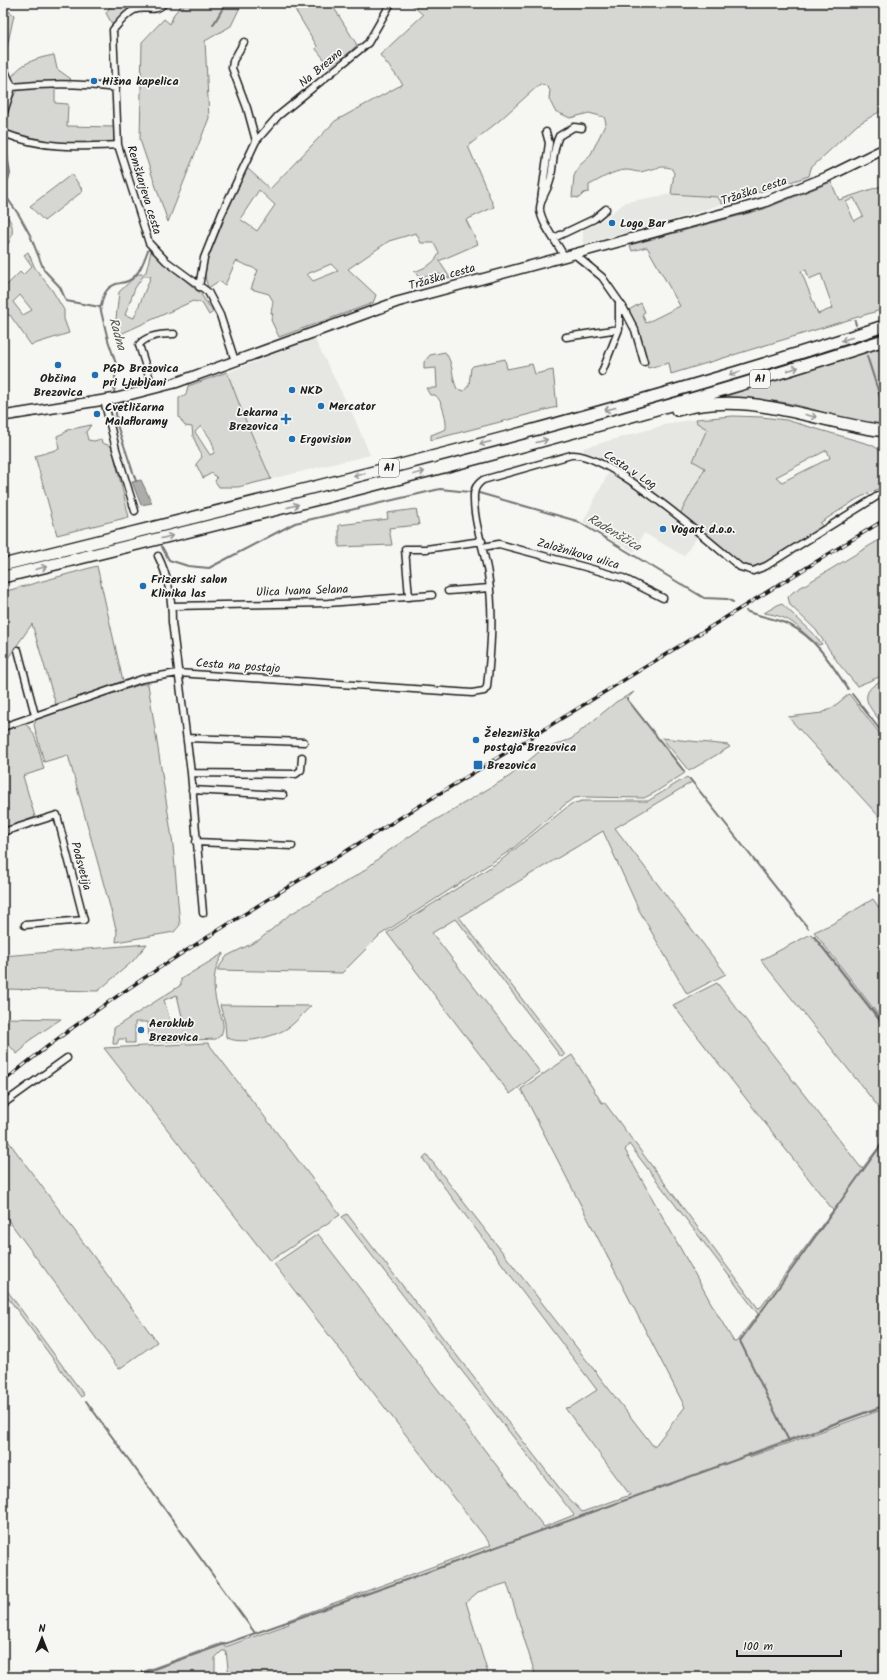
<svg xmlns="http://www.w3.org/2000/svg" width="887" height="1680" font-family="Kalam,sans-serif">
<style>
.built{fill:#e6e6e2}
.green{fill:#d6d6d2;stroke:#797977;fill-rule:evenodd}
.water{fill:#acaca9;stroke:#727271}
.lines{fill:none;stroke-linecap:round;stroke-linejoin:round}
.stream{stroke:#727271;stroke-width:2}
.street-casing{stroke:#1c1c1c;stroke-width:9}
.secondary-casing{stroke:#1c1c1c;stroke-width:12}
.highway-casing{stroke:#1c1c1c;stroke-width:14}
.street{stroke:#f6f6f2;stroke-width:6}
.secondary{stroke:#f6f6f2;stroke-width:9}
.highway{stroke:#f6f6f2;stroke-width:11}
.rail-casing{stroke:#1c1c1c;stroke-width:3.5}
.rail{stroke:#f6f6f2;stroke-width:2;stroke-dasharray:6;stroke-linecap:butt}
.oneway{stroke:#949492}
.poi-dot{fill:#1f6fb2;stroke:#f6f6f2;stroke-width:1.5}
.labels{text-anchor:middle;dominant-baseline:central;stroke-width:3.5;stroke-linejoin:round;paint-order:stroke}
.shield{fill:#f6f6f2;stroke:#5d5d5c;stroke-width:1}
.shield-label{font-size:11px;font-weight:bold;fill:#1c1c1c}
.street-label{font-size:12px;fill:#1c1c1c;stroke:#f6f6f2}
.poi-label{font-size:12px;font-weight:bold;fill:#1c1c1c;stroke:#f6f6f2;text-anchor:start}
.water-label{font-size:13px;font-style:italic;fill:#565654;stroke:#f6f6f2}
</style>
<rect width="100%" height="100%" fill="#f6f6f2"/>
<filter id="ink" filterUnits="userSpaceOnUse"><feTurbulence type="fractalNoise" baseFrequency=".025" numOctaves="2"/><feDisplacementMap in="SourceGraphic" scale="8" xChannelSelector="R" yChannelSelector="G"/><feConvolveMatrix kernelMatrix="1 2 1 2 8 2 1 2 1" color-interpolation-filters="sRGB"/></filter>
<g filter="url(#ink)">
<path class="built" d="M671 194 718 197 722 204 676 219 583 244V230L600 222 626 202Z
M314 338 354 417 370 455 271 479 245 419 227 373Z
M696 419 697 423 707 429 693 460 705 468 680 514 701 531 684 556 644 533 634 552 583 522 611 468 593 455 584 453 583 448 672 423Z"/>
<path class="green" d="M113 3H133V8L116 23 112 24 106 13Z
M183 3H242L231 26 205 41 209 118 168 222 140 140 142 42 164 19 170 24 174 14Z
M291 3H331L357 45 332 69 316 49 317 46Z
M410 3H884V109L857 125 811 168 809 176 722 204 718 197 671 194 674 173 671 168C659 165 651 170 640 172 635 172 631 170 627 170 613 170 600 180 589 185V192L584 193 579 198 572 197 574 176 579 166 590 156 606 123 604 117 589 113 570 118 555 111 549 99 550 90 545 85 540 84 500 120 468 146 494 207 466 220 478 244 439 261 451 279 439 274 419 277 414 272C424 268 435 264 439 253L434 243H421L416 233 389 241 348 269 376 295 373 303 279 337 271 320 273 314 271 313 273 301 269 294 251 289 258 270 236 261 225 285 219 281 208 288 204 272 207 260 246 167 270 189 335 121 403 84 380 55 423 15ZM259 190 275 205 257 231 240 219ZM331 264 338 271 313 281 307 274Z
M3 7 14 15 7 47H3Z
M54 55 57 69 71 79 66 83 15 84 12 77C21 62 38 58 54 55Z
M55 86V103L68 104 67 126 114 127V141L77 144 38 142 6 131 3 128 4 123C17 83 13 88 55 86Z
M72 174 83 191 44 221 30 206Z
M831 182 839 200 884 185V309L671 374 669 363 648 368 627 311 641 303 645 312 642 314 646 323 680 306 647 247 632 251 630 245 764 209ZM854 198 863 216 854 221 846 202ZM806 270 809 279 821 274 833 308 818 314 801 271Z
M3 213C17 223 14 239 3 250V244L6 240 3 238Z
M151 251 200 293 213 312 209 315 202 303 193 301 114 337 119 292 138 274H143L146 272ZM143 276H151L134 318 125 315 135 288Z
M28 252 35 268 52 290 64 310V319L69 333 31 345 10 315 3 316V283L6 286 20 272 23 275 32 266 24 255ZM20 295 32 310 23 315 13 302Z
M884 347V425C851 422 820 410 787 403 767 399 746 400 726 399L723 397Z
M445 352C454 364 451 376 457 389L464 391 469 385 471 368 473 366 505 359 507 369 532 364 535 374 553 370 557 407 431 440V435L446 429C447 421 442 399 435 395H430L426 388H437L436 368 424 369V362L430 355Z
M227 372 245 419 271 479 238 487H219L215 481 217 478 212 473 203 478 196 464 202 457 193 436 192 427 185 426 179 417V398L186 394 188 386ZM201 426C207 434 215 442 214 453L210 455 195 432Z
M733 416 762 417 786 420 872 445 884 453V486L857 499 820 523 823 527C807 537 771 565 754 567 749 568 744 566 739 564L680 514 705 468 693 461 707 429 697 423 696 419ZM827 450 830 458 782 482 776 477Z
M91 425 86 432 88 440 94 441 101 439 102 443 111 446 113 451 129 517 57 535 35 456 59 449 57 436 66 432 67 430Z
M416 509 419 525 389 528 392 545 339 547V525L388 519 387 513Z
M884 537V675L857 686 839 664 816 630 790 605 788 597 793 592Z
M97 566 123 681 56 705 32 624 3 665V592Z
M781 603 813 633 822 644 819 645C794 627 797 618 764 613Z
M884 679V726C869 706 854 694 884 679Z
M142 684H148L173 845 180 925 174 932 116 942 117 932 68 755 44 762 34 725 37 718Z
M634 692 627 699 685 773 654 793 644 798 584 797 574 798 568 802 511 850 380 935 342 973 217 970 227 956 259 940 289 915 361 873 384 854 422 828 510 776 540 751 571 739 616 702Z
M849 694 884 739V822L788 717 822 713 832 708Z
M24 724C36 727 40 757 44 769L23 776 35 817 3 829V731Z
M662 738 728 745 730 747 689 771Z
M687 777 692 782 615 828 726 974 687 994 639 910 603 831 459 917 565 1055 561 1057 457 920 455 919 432 933 540 1072 510 1094 387 933 500 861 571 804 582 801H648Z
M873 899 884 915V1022L814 932 834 923Z
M811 934 884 1027V1114L761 960Z
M147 944 133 961 98 991 3 989V956Z
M224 953C212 969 212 989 218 1008 221 1017 226 1025 221 1035L216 1039 149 1042 148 1022H135V1043H126V1039H119L117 1044H113L114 1028 181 985V979ZM177 995 183 1021 171 1024 164 1000Z
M717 983 862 1169 884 1140V1405L748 1454 749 1457 884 1409V1677H536L507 1583 478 1592 466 1602 489 1677H229L226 1651H222L215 1658V1677H128L222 1643 225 1647 289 1624 288 1620 491 1545 274 1264 318 1234 544 1527 574 1515 342 1217 347 1214 561 1490 582 1512 630 1495 565 1408 571 1407 597 1390 423 1159 427 1155 654 1447 685 1407 521 1089 572 1055 602 1103 604 1102 758 1308 761 1307 833 1210 673 1005ZM629 1144 758 1314 736 1342H734L719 1317 625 1150Z
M220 1005 311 1006C303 1013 295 1024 286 1029 273 1037 239 1046 226 1037L225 1023Z
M3 1018 61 1019 27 1042 24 1048 17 1054 3 1038Z
M208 1043 340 1215 270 1261 104 1048Z
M3 1134 157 1342 119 1369 3 1213Z
M3 1285 84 1395 81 1397 3 1291Z"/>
<path class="water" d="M141 480 152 503 141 505 132 482Z"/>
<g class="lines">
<path class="stream" d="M213 25 226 3
M3 141 6 148 10 174 4 190 5 195 19 215 30 235 44 270 60 287 66 301 100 307 108 340 116 364 114 395
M101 306C103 296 105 288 116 284 119 283 124 283 128 281 139 276 144 261 148 250
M855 321 856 325
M867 356 884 409
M115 401 117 425 136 481
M162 547 169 560 188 566 209 568 295 523 440 489 479 493 577 521 704 598 727 599 733 602
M746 611C760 617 776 618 790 625 816 638 832 665 848 689
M852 694 884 735
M627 699 684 771
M690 779 808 928
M814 936 884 1025
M86 1401 255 1633
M789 1441 740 1341 884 1141
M131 1677 403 1581 884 1406"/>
<defs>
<path id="street" d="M164 3C155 14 146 5 134 10 126 14 119 23 113 30L118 145 149 243 166 261 208 292 220 315 235 361
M244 42 233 61 232 68 247 108 256 141
M3 66 12 87 3 115
M12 87C47 83 81 83 116 88
M3 133C44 149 75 147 118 145
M541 200 549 143 546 132
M554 238 594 219 606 209
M573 253 602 277 623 307 635 330 644 362
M564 256C557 242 542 225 540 210 539 200 548 190 550 181 554 166 552 150 559 136L574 127 582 128
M199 287 204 258 222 213 256 141 278 116 368 43 391 3
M566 337 619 329
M602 372 619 329V302
M153 389 139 345C146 335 163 334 174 334
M104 400 116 449 135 511
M483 547 499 544 585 567 623 578 663 598
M158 556C168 576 172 600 172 622L191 773 203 913
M448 591 490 588
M409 597 405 549H426L482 541
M172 606 328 603 432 595
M18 650 35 715
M3 727 142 679 178 673 472 693 484 691 487 687C491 650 494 611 488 574 484 548 473 521 474 495 474 488 477 484 483 480L571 455C607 451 710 542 740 567L753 571 766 566 884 492
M187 738 304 742
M191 773 296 774 301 770 302 757
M192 790 283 795
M3 832 57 815 84 920 25 925
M196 842 292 846
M3 1104 67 1058"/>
<path id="secondary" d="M3 416 117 398 175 383 397 302 762 203 827 177 884 149"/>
<path id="highway" d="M677 410C749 389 814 422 884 431
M3 565C298 491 595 421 884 326
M3 577C298 504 595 434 884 340"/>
</defs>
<use href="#street" class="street-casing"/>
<use href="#secondary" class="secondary-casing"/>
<use href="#highway" class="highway-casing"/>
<use href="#street" class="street"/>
<use href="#secondary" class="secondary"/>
<use href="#highway" class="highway"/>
<defs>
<path id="rail" d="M3 1082C112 991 236 920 356 845 531 736 708 629 884 520"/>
</defs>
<use href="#rail" class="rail-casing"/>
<use href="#rail" class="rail"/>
</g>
<defs><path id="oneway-shaft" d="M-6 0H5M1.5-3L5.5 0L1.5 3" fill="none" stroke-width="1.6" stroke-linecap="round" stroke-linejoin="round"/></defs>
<g class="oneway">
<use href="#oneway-shaft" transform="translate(847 339) rotate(162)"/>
<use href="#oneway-shaft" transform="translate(793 369) rotate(-18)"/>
<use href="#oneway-shaft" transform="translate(735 373) rotate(162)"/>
<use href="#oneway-shaft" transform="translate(610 409) rotate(165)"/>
<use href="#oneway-shaft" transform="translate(811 416) rotate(15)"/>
<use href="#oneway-shaft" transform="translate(542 441) rotate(-15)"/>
<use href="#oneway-shaft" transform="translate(485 443) rotate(165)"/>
<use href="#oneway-shaft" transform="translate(419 473) rotate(-15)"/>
<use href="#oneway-shaft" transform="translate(359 475) rotate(166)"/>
<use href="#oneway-shaft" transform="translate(293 506) rotate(-15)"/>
<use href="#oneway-shaft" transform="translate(167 537) rotate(-14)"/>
<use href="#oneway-shaft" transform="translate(41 568) rotate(-14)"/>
</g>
</g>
<g class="poi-dot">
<circle cx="94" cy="81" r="4"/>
<circle cx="612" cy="223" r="4"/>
<circle cx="58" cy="365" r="4"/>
<circle cx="95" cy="375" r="4"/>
<circle cx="292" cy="390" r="4"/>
<circle cx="321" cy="406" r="4"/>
<circle cx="97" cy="414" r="4"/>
<path d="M284 413h4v4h4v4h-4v4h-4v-4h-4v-4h4z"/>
<circle cx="292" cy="439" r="4"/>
<circle cx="663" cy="529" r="4"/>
<circle cx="143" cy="586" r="4"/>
<circle cx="476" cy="740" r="4"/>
<rect x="473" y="760" width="10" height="10" rx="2"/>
<circle cx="141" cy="1030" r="4"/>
</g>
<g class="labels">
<g class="shield">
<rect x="750" y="370" width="20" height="18" rx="3"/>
<rect x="379" y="459" width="20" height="18" rx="3"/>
</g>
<g class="shield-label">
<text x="760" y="379">A1</text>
<text x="389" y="468">A1</text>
</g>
<g class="street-label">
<text transform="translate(321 68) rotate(-40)">Na Brezno</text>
<text transform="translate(144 190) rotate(73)">Remškarjeva cesta</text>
<text transform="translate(754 191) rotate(-18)">Tržaška cesta</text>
<text transform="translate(442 277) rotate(-16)">Tržaška cesta</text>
<text transform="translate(630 470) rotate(33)">Cesta v Log</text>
<text transform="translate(578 554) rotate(16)">Založnikova ulica</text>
<text transform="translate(302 591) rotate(-2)">Ulica Ivana Selana</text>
<text transform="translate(238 666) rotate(4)">Cesta na postajo</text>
<text transform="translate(81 866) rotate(75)">Podsvetija</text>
</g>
<g class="poi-label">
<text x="102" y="81">Hišna kapelica</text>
<text x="620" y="223">Logo Bar</text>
<text x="103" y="368">PGD Brezovica<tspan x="103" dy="14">pri Ljubljani</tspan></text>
<text x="58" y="378" text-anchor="middle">Občina<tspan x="58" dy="14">Brezovica</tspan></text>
<text x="300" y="390">NKD</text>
<text x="329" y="406">Mercator</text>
<text x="105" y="407">Cvetličarna<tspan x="105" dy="14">Malafloramy</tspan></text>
<text x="278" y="412" text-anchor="end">Lekarna<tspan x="278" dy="14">Brezovica</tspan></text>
<text x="300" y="439">Ergovision</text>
<text x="671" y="529">Vogart d.o.o.</text>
<text x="151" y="579">Frizerski salon<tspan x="151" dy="14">Klinika las</tspan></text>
<text x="484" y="733">Železniška<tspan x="484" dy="14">postaja Brezovica</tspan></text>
<text x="487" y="765">Brezovica</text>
<text x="149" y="1023">Aeroklub<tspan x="149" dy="14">Brezovica</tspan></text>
</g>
<g class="water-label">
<text transform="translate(117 334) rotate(74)">Radna</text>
<text transform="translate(614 533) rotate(31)">Radenščica</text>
</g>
</g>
<rect width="887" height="1680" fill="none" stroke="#f6f6f2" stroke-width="16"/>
<rect x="8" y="8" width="871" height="1664" fill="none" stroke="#1c1c1c" stroke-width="1.5" filter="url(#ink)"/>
<g transform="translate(42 1638)" stroke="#f6f6f2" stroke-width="3" paint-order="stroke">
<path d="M0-3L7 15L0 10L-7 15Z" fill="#1c1c1c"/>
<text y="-6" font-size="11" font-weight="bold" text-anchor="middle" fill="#1c1c1c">N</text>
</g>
<path d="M737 1650v6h104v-6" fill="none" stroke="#1c1c1c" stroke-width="2"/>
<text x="743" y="1650" font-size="12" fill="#1c1c1c" stroke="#f6f6f2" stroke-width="3" paint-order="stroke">100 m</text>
</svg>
